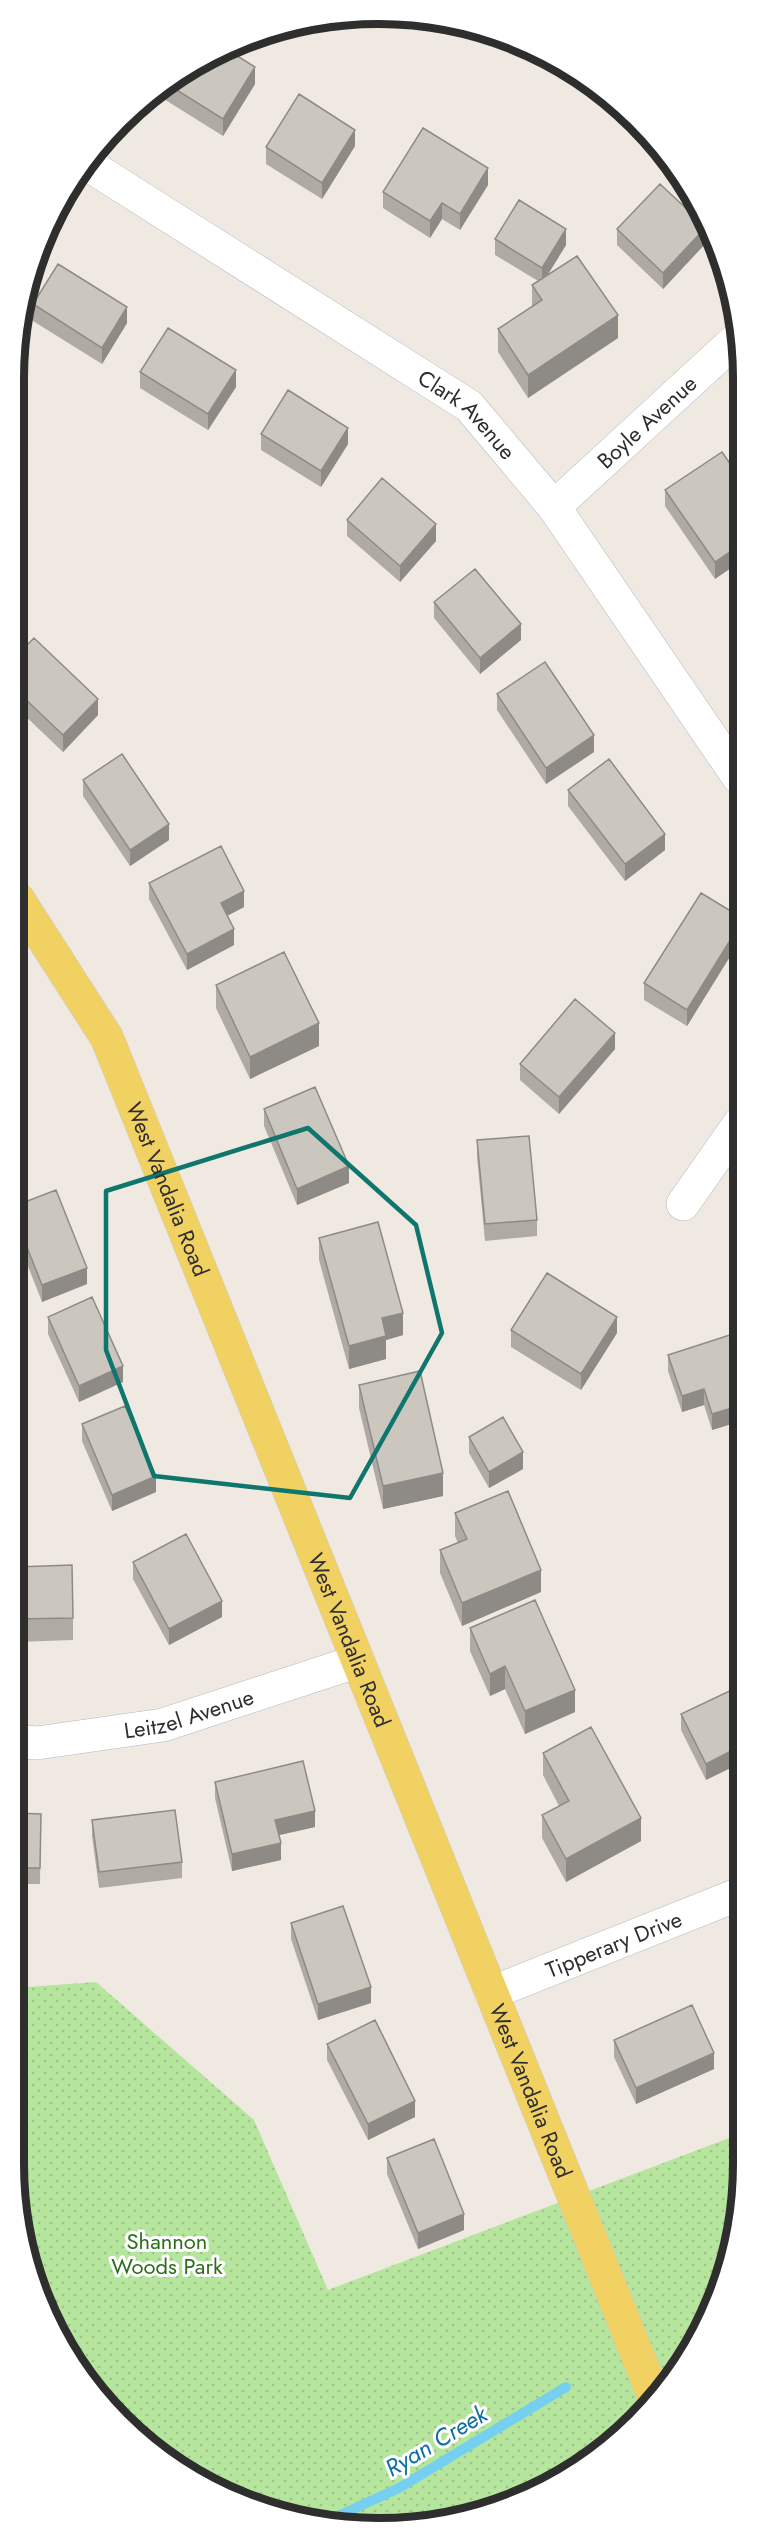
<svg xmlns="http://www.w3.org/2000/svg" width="757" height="2542" font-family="Jost,sans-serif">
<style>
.park{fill:url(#park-dots)}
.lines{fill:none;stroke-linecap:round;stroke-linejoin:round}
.stream{stroke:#75cff0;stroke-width:10}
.minor-casing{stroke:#b4b7c1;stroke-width:34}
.major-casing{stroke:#c9c9c9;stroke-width:34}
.minor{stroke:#fff;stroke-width:33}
.major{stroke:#f2d163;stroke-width:33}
.wall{fill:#afaba4}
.shaded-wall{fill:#8e8b86}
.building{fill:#cbc7bf;stroke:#8e8b86;stroke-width:1.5}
.marked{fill:none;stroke:#0f766e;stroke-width:4.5;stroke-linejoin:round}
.labels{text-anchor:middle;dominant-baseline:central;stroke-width:6;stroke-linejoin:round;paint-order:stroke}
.street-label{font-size:22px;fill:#2e2e2e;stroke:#fff}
.park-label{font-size:22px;fill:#2c6e1b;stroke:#fff}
.water-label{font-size:24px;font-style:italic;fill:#0d6fa3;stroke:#fff}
.rim{fill:none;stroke:#2e2e2e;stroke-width:8}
</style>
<defs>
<pattern id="park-dots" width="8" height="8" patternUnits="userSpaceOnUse" patternTransform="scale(1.5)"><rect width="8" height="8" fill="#b6e59e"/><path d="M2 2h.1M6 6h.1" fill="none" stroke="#9dc588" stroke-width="1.8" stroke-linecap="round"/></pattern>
</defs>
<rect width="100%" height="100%" fill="#efe9e1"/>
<path class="park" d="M96 1982 254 2120 328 2290 737 2135 736 2235 682 2366 600 2453 473 2516 331 2525 249 2501 132 2426 104 2404 41 2303 14 2163V1988Z"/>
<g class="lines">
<path class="stream" d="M323 2523 399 2488 566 2387"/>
<defs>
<g id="minor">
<path id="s1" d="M87 164 469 406 554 507 739 778"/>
<path id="s2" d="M554 507 740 336"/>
<path d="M683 1204 739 1124"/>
<path id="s3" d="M15 1741 37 1743 163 1725 358 1661"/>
<path id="s4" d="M491 1993 737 1895"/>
</g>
<g id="major">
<path id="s5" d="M18 899 107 1038 654 2396"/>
</g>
</defs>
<use href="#minor" class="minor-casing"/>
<use href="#major" class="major-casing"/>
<use href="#minor" class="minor"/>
<use href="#major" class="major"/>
</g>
<path class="wall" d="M176 75 255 84 223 136 159 96V91Z
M355 146 322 199 266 164V147Z
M488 185 460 230 442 219 430 238 383 208V192Z
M617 229 706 243 663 289 617 245Z
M495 239 566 245 547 276 618 338 528 398 498 352V329L532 307V285L538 281 495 255Z
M33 304 127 323 102 364 33 321Z
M140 372 236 387 208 430 140 388Z
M261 434 348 444 321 487 261 450Z
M740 478 715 579 665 506V490Z
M347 520 436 541 400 582 347 536Z
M434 602 521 640 480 674 434 618Z
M19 653 98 715 63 752 19 710Z
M497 694 594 752 546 784 497 710Z
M83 780 169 840 130 866 83 796Z
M568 790 665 850 625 881 568 806Z
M149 883 244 907 227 916 234 945 187 970 149 899Z
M739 916V942L687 1026 644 1000V983Z
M216 985 319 1046 250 1079 216 1008Z
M615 1049 559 1114 520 1080V1064Z
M264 1109 349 1183 297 1205 264 1126Z
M477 1140 537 1220V1236L485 1241 477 1157Z
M17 1205 87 1284 42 1302 17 1238Z
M319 1238 403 1335 386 1340V1359L349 1369 319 1260Z
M48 1317 123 1382 79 1402 48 1334Z
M511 1330 617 1333 581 1390 511 1347Z
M738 1350V1422L712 1430 704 1405 682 1412 668 1371V1355Z
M359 1385 443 1496 383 1509 359 1408Z
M82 1424 156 1492 112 1511 82 1441Z
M469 1437 523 1469 489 1488 469 1453Z
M455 1513 541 1592 462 1626 440 1573V1550L458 1543 455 1536Z
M133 1562 222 1617 169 1645 133 1579Z
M16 1567 73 1618V1640L15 1642Z
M470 1628 575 1712 525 1734 505 1689 490 1696 470 1651Z
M738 1687 706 1780 681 1730V1714Z
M543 1753 641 1841 566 1882 542 1838V1815L559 1806 543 1775Z
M215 1782 315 1827 279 1835 281 1860 232 1871 215 1798Z
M15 1813 41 1814 40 1884H15Z
M92 1820 182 1862V1878L99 1888 92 1836Z
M291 1923 371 2003 318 2020 291 1939Z
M614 2040 714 2069 636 2104 614 2057Z
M327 2044 415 2117 368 2140 327 2060Z
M387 2158 464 2230 418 2249 387 2174Z"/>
<path class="shaded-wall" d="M255 67V84L223 136V119Z
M355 130V146L322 199V183Z
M488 168V185L460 230V214Z
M442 203V219L430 238V221Z
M706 227V243L663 289V273Z
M566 229V245L542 284V268Z
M127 307V323L102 364V348Z
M618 315V338L528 398V375Z
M236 370V387L208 430V414Z
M348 428V444L321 487V471Z
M436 524V541L400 582V566Z
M740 545V562L715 579V562Z
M521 624V640L480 674V658Z
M98 699V715L63 752V735Z
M594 735V752L546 784V768Z
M169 824V840L130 866V850Z
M665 834V850L625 881V864Z
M244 891V907L221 919V903Z
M739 926V942L687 1026V1010Z
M234 929V945L187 970V954Z
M319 1023V1046L250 1079V1057Z
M615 1033V1049L559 1114V1097Z
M349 1166V1183L297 1205V1189Z
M87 1268V1284L42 1302V1285Z
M403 1313V1335L386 1340V1359L349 1369V1346L382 1318Z
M617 1317V1333L581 1390V1374Z
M123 1366V1382L79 1402V1386Z
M704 1389V1405L682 1412V1396Z
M738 1406V1422L712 1430V1414Z
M523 1452V1469L489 1488V1472Z
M443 1473V1496L383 1509V1486Z
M156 1476V1492L112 1511V1495Z
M541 1570V1592L462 1626V1603Z
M222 1601V1617L169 1645V1629Z
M505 1666V1689L490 1696V1674Z
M575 1690V1712L525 1734V1711Z
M737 1748V1765L706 1780V1764Z
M315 1811V1827L275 1836V1820Z
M641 1818V1841L566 1882V1859Z
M281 1843V1860L232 1871V1854Z
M371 1987V2003L318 2020V2004Z
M714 2053V2069L636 2104V2088Z
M415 2101V2117L368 2140V2124Z
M464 2214V2230L418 2249V2233Z"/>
<path class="building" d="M231 52 255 67 223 119 167 84 176 75Z
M299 94 355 130 322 183 266 147Z
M423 128 488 168 460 214 442 203 430 221 383 192Z
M660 184 706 227 663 273 617 229Z
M519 200 566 229 542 268 495 239Z
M577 256 618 315 528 375 498 329 542 300 532 285Z
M58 264 127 307 102 348 33 304Z
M168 328 236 370 208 414 140 372Z
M288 390 348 428 321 471 261 434Z
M722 452 740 478V545L715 562 665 490Z
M382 478 436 524 400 566 347 520Z
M475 569 521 624 480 658 434 602Z
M34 638 98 699 63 735 19 693V653Z
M545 662 594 735 546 768 497 694Z
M122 754 169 824 130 850 83 780Z
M609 759 665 834 625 864 568 790Z
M221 846 244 891 221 903 234 929 187 954 149 883Z
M701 893 739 916V926L687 1010 644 983Z
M284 952 319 1023 250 1057 216 985Z
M575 999 615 1033 559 1097 520 1064Z
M315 1087 349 1166 297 1189 264 1109Z
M529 1136 537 1220 485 1224 477 1140Z
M56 1190 87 1268 42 1285 17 1222V1205Z
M378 1222 403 1313 382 1318 386 1336 349 1346 319 1238Z
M547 1273 617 1317 581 1374 511 1330Z
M92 1297 123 1366 79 1386 48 1317Z
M733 1334 738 1350V1406L712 1414 704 1389 682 1396 668 1355Z
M420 1371 443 1473 383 1486 359 1385Z
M125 1406 156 1476 112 1495 82 1424Z
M503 1417 523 1452 489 1472 469 1437Z
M508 1491 541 1570 462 1603 440 1550 467 1539 455 1513Z
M186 1534 222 1601 169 1629 133 1562Z
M72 1565 73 1618 16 1619V1567Z
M535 1600 575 1690 525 1711 505 1666 490 1674 470 1628Z
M738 1687 737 1748 706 1764 681 1714Z
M591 1727 641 1818 566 1859 542 1815 569 1801 543 1753Z
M303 1761 315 1811 275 1820 281 1843 232 1854 215 1782Z
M175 1810 182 1862 99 1872 92 1820Z
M15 1813 41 1814 40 1868H15Z
M343 1906 371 1987 318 2004 291 1923Z
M692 2005 714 2053 636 2088 614 2040Z
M375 2020 415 2101 368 2124 327 2044Z
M434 2139 464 2214 418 2233 387 2158Z"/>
<path class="marked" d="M308 1128 416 1225 442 1333 350 1498 154 1476 106 1350V1191Z"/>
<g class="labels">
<g class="street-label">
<text stroke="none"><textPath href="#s1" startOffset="456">Clark Avenue</textPath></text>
<text stroke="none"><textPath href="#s2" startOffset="126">Boyle Avenue</textPath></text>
<text stroke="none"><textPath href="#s5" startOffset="328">West Vandalia Road</textPath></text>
<text stroke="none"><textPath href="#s5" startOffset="814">West Vandalia Road</textPath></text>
<text stroke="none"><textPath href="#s3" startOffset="177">Leitzel Avenue</textPath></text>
<text stroke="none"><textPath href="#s4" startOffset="132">Tipperary Drive</textPath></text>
<text stroke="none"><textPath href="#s5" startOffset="1300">West Vandalia Road</textPath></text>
</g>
<g class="park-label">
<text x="167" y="2241">Shannon<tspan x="167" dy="25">Woods Park</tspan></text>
</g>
<g class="water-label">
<text transform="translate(436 2441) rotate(-31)">Ryan Creek</text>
</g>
</g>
<path d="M0 0H757V2542H0ZM378 24H379A354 354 0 0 1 733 378V2164A354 354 0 0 1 379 2518H378A354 354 0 0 1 24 2164V378A354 354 0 0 1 378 24Z" fill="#fff" fill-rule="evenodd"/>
<path class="rim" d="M378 24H379A354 354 0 0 1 733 378V2164A354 354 0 0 1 379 2518H378A354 354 0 0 1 24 2164V378A354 354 0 0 1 378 24Z"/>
</svg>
